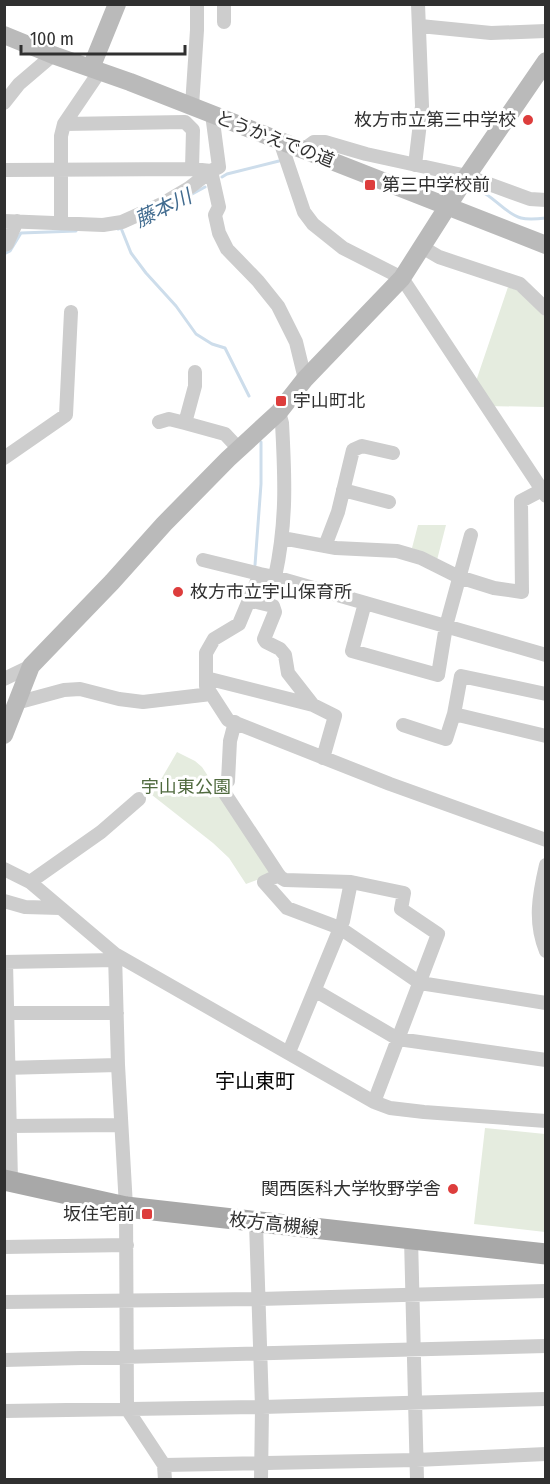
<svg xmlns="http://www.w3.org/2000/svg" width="550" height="1484" font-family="'Fira Sans Condensed','Noto Sans JP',sans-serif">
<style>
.green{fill:#e5ecdf}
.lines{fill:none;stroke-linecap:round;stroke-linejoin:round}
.stream{stroke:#cdddeb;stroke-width:3}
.street{stroke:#cdcdcd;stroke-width:14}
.secondary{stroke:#bababa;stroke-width:18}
.primary{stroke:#a8a8a8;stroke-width:21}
.poi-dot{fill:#dd3d3c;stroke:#fff;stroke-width:2}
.labels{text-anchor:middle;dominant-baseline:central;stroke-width:6;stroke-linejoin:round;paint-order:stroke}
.poi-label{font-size:18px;fill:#303030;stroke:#fff;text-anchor:end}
.street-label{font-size:18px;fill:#303030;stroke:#fff}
.park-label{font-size:18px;fill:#506a3f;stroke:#fff}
.water-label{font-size:20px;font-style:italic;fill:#416b8f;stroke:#fff}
.neighbourhood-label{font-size:20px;fill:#000;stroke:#fff}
</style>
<rect width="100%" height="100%" fill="#fff"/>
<path class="green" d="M508 287 517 290 545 317V407L486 406 474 387Z
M418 525H446L437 560 412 548Z
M177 752 195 761 202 767 273 874 246 884 229 858 213 843 152 795Z
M485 1128 545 1134V1232L474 1224Z"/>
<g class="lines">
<path class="stream" d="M222 177 227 174 279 161
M471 189C492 191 501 212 521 218 528 220 538 219 546 218
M183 199 205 187
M118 229 121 228 131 253 146 273 176 306 196 334 212 344 225 348 249 396
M4 254 10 251 21 233 76 231
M255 565 261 484V442"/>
<path class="street" d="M224 4V22
M420 26 491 33 546 31
M4 103 19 84 53 55
M192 106 197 30V4
M212 114 219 167 211 171 219 207 215 215 219 233 227 249 258 281 278 306 296 342 305 379
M64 124 185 122 193 130 192 169
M280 141 304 212 313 224 343 248 402 278 546 496
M303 150 314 142H325L366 154 467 176 530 199 546 200
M415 165 422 106 418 4
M4 170 192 169 211 171
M4 221 103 225 122 222 162 204 189 188 211 171
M61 223V136L64 124 100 71
M4 245 7 244 17 221
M422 247 439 257 520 284 546 309
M195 372V386L185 423 225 434 239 449
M159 422 169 419 185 423
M4 458 66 415 71 312
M343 490 389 502
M282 538 336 548 397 551 421 558 459 577 494 588 522 592 521 501 542 490 546 491
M325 546 338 512 353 450 362 446 393 453
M203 560 260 574
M275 577C287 522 285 478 282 423L279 412
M249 600 273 606 275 612 264 639 266 642 280 649 285 655 288 673 313 705
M365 603 352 651 438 675 446 626 471 535
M546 655 275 577 260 574 239 624 214 639 206 653V686L228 720 390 784 546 840
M206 678 313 705 335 716 323 758
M4 679 31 666
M546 694 461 676 454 714 546 736
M16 703 64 690 80 689 119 699 143 702 211 694
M235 722 230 741 228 781 220 786 280 877 285 880 351 882 404 893 401 909 438 934 374 1102
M403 725 446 739 454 714
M546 865C539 895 534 922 546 951
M4 869 30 882 115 954 374 1102 390 1108 424 1112 546 1121
M279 875 264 882 287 908 340 928 420 983 546 1003
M30 882 101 832 139 799
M4 901 25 907 60 908
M115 954 118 1065 126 1207 127 1409 164 1465 165 1480
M4 962 116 960
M6 962 11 1181
M316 991 398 1039 546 1060
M7 1013H117
M289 1052 343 921 351 882
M4 1068 118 1065
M9 1126 121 1125
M256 1223 262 1407 261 1480
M411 1238 417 1480
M4 1247 127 1245
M4 1302 259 1299 546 1291
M4 1360 546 1346
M4 1411 262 1407 546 1399
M164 1465 416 1460 546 1454"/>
<path class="secondary" d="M4 35 53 55 130 82 546 245
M91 68 117 4
M4 735 31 666 112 582 164 524 228 459 279 412 305 379 402 278 467 176 546 61"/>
<path class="primary" d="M4 1180 126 1207 546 1254"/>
</g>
<g class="poi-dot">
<circle cx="528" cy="120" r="6"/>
<rect x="364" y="179" width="12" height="12" rx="3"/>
<rect x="275" y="395" width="12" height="12" rx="3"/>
<circle cx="178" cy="592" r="6"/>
<circle cx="453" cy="1189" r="6"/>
<rect x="141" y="1208" width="12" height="12" rx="3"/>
</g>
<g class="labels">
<g class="poi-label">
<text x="516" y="120">枚方市立第三中学校</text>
<text x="382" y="185" text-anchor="start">第三中学校前</text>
<text x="293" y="401" text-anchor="start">宇山町北</text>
<text x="190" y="592" text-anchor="start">枚方市立宇山保育所</text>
<text x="441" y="1189">関西医科大学牧野学舎</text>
<text x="135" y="1214">坂住宅前</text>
</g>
<g class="street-label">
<text transform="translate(275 139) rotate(21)">とうかえでの道</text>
<text transform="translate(274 1224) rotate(6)">枚方高槻線</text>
</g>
<g class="park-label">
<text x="186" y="787">宇山東公園</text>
</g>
<g class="water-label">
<text transform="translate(163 208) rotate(-26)">藤本川</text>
</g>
<g class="neighbourhood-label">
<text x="255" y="1081">宇山東町</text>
</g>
</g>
<rect width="550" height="1484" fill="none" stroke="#303030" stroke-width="12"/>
<path d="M21 45v9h164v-9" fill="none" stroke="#303030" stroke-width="3"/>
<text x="30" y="45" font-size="18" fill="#303030" stroke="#ffffff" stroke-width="4.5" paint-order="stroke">100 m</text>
</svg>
